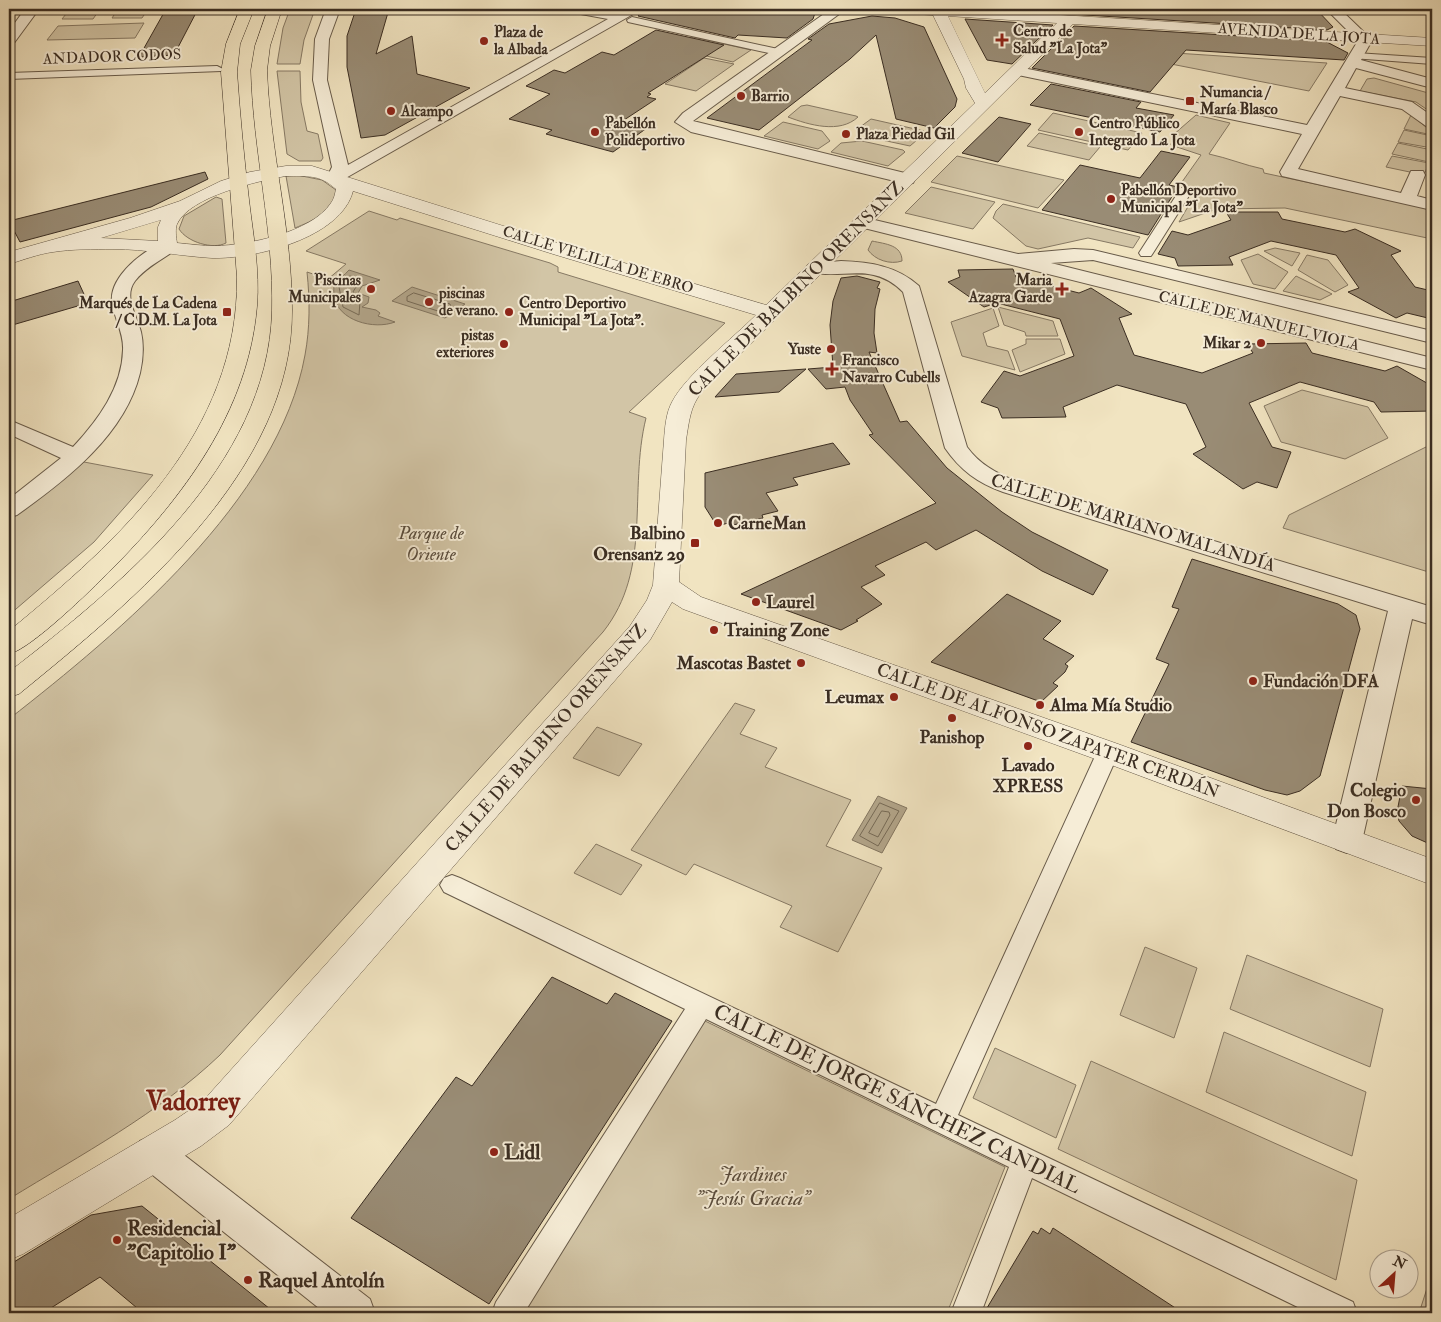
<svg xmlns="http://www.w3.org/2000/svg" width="1441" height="1322" font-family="'IM FELL Double Pica',serif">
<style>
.green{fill:#d2c5a6;stroke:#867964}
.water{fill:#b3a68b;stroke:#837661}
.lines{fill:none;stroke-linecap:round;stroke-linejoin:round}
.shore{stroke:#766a56;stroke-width:1}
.building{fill:#998c75;stroke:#3a2d22}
.pedestrian-casing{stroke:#685b4a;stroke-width:2}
.minor-casing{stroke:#685b4a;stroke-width:2}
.tertiary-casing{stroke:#685b4a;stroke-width:1}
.primary-casing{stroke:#3a2d22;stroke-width:1}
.pedestrian{fill:#f6edd7;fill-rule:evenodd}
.minor{fill:#f6edd7;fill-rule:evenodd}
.tertiary{fill:#f6edd7;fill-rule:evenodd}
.primary{fill:#f1e4c1;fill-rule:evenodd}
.poi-dot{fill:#8f2418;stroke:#f6edd7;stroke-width:2}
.labels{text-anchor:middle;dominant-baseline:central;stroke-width:4;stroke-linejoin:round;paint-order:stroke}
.far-poi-label{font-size:15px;font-weight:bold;fill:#3a2d22;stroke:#f6edd7;text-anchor:start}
.far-street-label{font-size:15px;fill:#3a2d22;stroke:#f6edd7}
.street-label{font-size:18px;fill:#3a2d22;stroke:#f6edd7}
.poi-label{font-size:18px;font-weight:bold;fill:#3a2d22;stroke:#f6edd7;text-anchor:start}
.park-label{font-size:18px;font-style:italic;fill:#584b3c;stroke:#f6edd7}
.near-street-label{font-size:21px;fill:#3a2d22;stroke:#f6edd7}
.near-poi-label{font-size:21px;font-weight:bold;fill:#3a2d22;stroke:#f6edd7;text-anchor:start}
.near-park-label{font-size:21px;font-style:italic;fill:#584b3c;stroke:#f6edd7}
.near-district-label{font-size:26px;font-weight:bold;fill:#7a1f14;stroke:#f6edd7}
</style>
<rect width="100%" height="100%" fill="#f1e4c1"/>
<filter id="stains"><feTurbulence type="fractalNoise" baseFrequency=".004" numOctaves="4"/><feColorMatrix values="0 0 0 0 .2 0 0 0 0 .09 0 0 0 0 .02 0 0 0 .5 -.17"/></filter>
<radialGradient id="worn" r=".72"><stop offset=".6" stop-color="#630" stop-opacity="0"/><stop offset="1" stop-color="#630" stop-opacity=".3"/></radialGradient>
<path class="green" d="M70 9H100L93 19H62Z
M118 9H148L142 18H112Z
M290 9H315L304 40 300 64H277L283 28Z
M144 23 135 38 47 40 58 26Z
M693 37 751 50 733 62 675 49Z
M1084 47 1327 63 1309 91Z
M704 58 734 64 696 91 665 84Z
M277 71H300L301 102 307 131 318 134 323 158 321 161H299L287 154Z
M1374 78 1432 94V113L1416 102 1360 91 1367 79Z
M807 105 856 116 858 117C840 134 809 125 788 117L801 106Z
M1053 113 1142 133 1128 150 1038 130Z
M1196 115 1230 123 1209 154C1228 158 1244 165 1263 169L1264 173 1432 209V239L1285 208 1217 209 1179 222 1196 193 1177 189 1201 155 1171 145 1173 135Z
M1411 115 1432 132V135L1404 129Z
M871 119 924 131 925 133 910 146 868 137 860 127Z
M783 122 822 131 830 141 818 149 764 136Z
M1404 130 1432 136V148L1398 142Z
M1039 133 1100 147 1089 160 1027 146Z
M862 141 903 150 905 152 888 166 831 152 841 143Z
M1398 143 1432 150 1429 162 1392 154Z
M957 156 1064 180 1038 208 931 182Z
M1392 156 1429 163 1424 175 1386 167Z
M297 175 322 180 336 190C337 211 312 221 295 228L286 176Z
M931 187 995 202 973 229 905 213Z
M216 197 222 199 226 243C213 250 187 242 179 229L184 216Z
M1003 204 1140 237 1133 248 1088 238 1038 249 1026 246 993 218 996 211Z
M369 211 397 220 400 218 550 263 558 267V272L725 323 629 412 646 418C628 491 653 569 603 632L220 1055C158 1114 82 1154 9 1199V719C119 633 279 500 305 355 310 328 310 300 307 272L328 279 346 264 306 251Z
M872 241C886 244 902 245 902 261 890 265 875 260 868 250Z
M1275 248 1300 253 1292 266 1264 251Z
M1258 254 1288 272 1275 289 1253 284 1241 260Z
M1307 255 1328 260 1348 285 1335 292 1298 270Z
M1296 276 1332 294 1320 300 1283 291Z
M998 307 1053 321 1058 336H1026L1025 332 1004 325Z
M993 308 999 326 983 333 987 346 1008 351 1015 370 962 356 951 322Z
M1026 339H1060L1065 354 1020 372 1012 350 1026 344Z
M1302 390 1368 407 1388 438 1345 459 1281 442 1264 406Z
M1432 444V573L1283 528 1289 515Z
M84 462 153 475 94 542 9 615V521Z
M735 703 755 710 740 734 777 748 765 767 851 800 826 846 882 868 838 952 780 927 792 906 694 864 686 875 631 850Z
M597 727 642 744 619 776 573 758Z
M596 844 642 865 621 895 574 873Z
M1145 947 1197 968 1174 1038 1120 1015Z
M1247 955 1383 1009 1370 1067 1230 1009Z
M703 1020 1005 1167 947 1313H523Z
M1224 1032 1366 1092 1352 1156 1206 1092Z
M995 1048 1076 1085 1056 1138 973 1098Z
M1091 1061 1357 1180 1336 1280 1058 1149Z
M1432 1273V1313H1419Z"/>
<path class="water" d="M349 270 380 280 362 286 358 293 369 297 368 303 362 307 376 310 380 313 378 316 395 322C374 330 338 321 334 296 334 292 333 287 335 284 338 279 345 275 349 270Z
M412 287 465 304 445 318 392 301Z
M878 796 907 808 882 853 852 840Z"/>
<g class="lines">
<path class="shore" d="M350 276 360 280 353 292 360 301 359 315 343 307 339 287Z
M414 293 450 304 451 307 444 313 407 301V297Z
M880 803 899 811 878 846 860 836Z
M882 811 889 812 890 815 878 837 869 833Z"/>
</g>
<path class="building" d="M166 9H198L174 55 139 57Z
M356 9H389L376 54 412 36 417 74 470 88 385 135 361 138 347 67V36Z
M644 9H794L816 10 813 19 787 38 738 35 735 38 638 16Z
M988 9H1316L1333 27 1327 30Z
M872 16 895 18 924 27 957 99 955 107 934 128 896 119 876 35 850 59 759 130 707 118 812 40 808 39 829 24Z
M965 19 1053 25 1012 64 987 60Z
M1074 26 1325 41 1348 53 1344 60 1186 50 1150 92 1032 68Z
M656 30 724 45 648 93 651 94 647 97 656 99 621 122 647 128 613 152 546 134 552 130 509 119 550 94 526 86 554 70 565 73 602 52 614 55Z
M1051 84 1141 102 1136 108 1174 115 1160 132 1030 105Z
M999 117 1031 124 998 162 962 153Z
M1161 151 1190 157 1169 185 1178 187 1148 235 1042 210 1080 165 1140 178Z
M205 172 208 179 151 207 20 242 9 221Z
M1226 212H1278L1282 219 1345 232 1355 229 1401 251 1391 255 1415 287 1432 291V319L1407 313 1396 318 1348 292 1359 288 1336 255 1271 241 1229 257 1233 265 1178 266 1175 258 1158 254 1172 231 1188 235 1231 220Z
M1013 269 1016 277 1079 293 1091 288 1132 314 1119 318 1134 355 1202 373 1253 353 1247 344 1306 343 1312 353 1385 371 1397 366 1432 386V411L1381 412 1374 402 1300 382 1249 403 1272 447 1291 452 1277 488 1257 482 1243 489 1193 454 1206 447 1186 404 1117 385 1063 407 1066 417 1002 418 998 408 981 402 1004 371 1020 376 1074 356 1060 319 997 303 984 307 948 282 960 277 958 270Z
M857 276 880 282 877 288 880 289 875 309 874 333 877 353 869 352 900 422 907 421 947 468 1002 512 1032 532 1108 570 1093 595 1042 571 976 530 936 550 926 542 875 566 885 575 861 587 882 604 856 620 858 621 841 630 741 594 936 503 869 435 873 434 850 400 845 387 826 389 808 369 833 367 830 325 833 301 841 278Z
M78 281 88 303 9 326V302Z
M806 369 779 392 715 397 736 374Z
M833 443 850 464 793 478 798 485 766 493 778 511 762 515 763 518 733 525 732 522 717 526 705 507V473Z
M1192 559 1338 604 1356 615 1360 629 1357 639 1320 776 1300 791 1287 795 1265 790 1131 742 1169 664 1156 659 1179 609 1172 607Z
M1007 594 1061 621 1043 639 1074 656 1065 664 1068 666 1065 672 1053 683 1058 686 1041 702 931 662Z
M1402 786 1432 789V845L1412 836 1399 821 1397 812Z
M552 977 607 1004 615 993 672 1021 489 1304 351 1218 456 1077 472 1086Z
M142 1206 275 1313H143L100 1277 43 1313H9V1265L91 1215Z
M1041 1228 1050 1234 1053 1228 1183 1313H984L1033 1231 1038 1234Z"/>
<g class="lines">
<defs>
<path id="pedestrian" d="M632 17 778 49 783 52 778 55 628 22 627 20Z
M1356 53 1432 58V64L1352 58 1351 56Z
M217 66 223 69 221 71 9 79V73Z
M1186 187 1192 191 1153 253 1151 256H1141L1139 253 1181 188Z
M1108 744 1116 746 1119 752 958 1115 1353 1302 1357 1313H1310L1032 1178 981 1313H951L1009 1167 706 1019 524 1313H492L496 1302 685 1009 444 892 440 885 444 878 452 875 460 878 936 1104 1097 752 1100 746Z"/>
<path id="minor" d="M25 9H39L14 43 9 44V31Z
M326 9H340L329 39 327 80 348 165 608 19 570 12 568 9H596L619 13 626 9H642L337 183 329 181 327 177 332 167 313 80 315 39Z
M831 9H846L693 121 913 175 915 179 913 183 907 184 691 132 675 122 683 113Z
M1326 9H1340L1370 38V44L1361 60 1432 79V88L1356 68 1345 88 1412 102 1432 116V128L1426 126 1402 109 1340 96 1298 169 1401 193 1411 171H1423L1425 175 1417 196 1432 200V210L1282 176 1280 172 1302 134 1018 75 1011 71 1018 67 1307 125 1356 44V39Z
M862 217 1018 254 1074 249 1093 250 1432 331V343L1093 260 1051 263 1432 358V370L856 226 853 222 856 218Z
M168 242 174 243 177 247 174 251C161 260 145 268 135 281 123 297 137 315 141 332 144 345 143 360 140 373 125 435 66 480 17 515L9 517V499L61 458 9 434V420L73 447C98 420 122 388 123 350 124 333 114 318 112 302 109 277 145 247 168 242Z
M841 261C870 262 897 266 919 286L967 447C980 465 999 475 1019 482L1432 607V625L1412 619 1362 841 1358 849 1347 853 1336 849 1332 841 1388 611 1003 492C978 483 960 470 945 448L903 292C872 261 844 280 809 272L807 268 809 264Z
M153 1136 166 1141 370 1299 375 1313H325L140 1165 135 1153 140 1141Z"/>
<path id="tertiary" d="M890 9H962L1432 38V46L1073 24 701 393C690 407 689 422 686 440L679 582 701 597 1118 744 1432 859V885L1098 760 683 609 672 602 650 640 229 1125 201 1146 23 1254 9 1260V1218L175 1120 203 1101 630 626 647 600 653 585 664 440C665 427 666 413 672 402 685 376 734 337 756 315L553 254 353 191C341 238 255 259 212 258 179 256 146 249 113 249 94 249 72 249 53 252 38 254 23 260 9 264V252L130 218 180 201 221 181 250 172 286 166H312L567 246 766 305 975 103 966 88 964 79 933 15 897 13ZM948 16 1057 23 985 93ZM286 176C307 176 320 174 336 189 335 194 334 199 331 203 311 233 248 245 215 246 203 246 189 244 177 243 176 237 175 229 177 224 190 196 258 181 286 176ZM161 220 158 227V241L101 238Z"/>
<path id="primary" d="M240 9H254L240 44 237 72C240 115 244 157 249 200 253 234 260 271 257 306 248 412 183 497 110 571 91 590 31 649 9 654V631C120 540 239 432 237 277L221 72 226 44Z
M268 9H282L270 46 267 70C270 151 292 229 292 310 293 471 133 601 19 694L9 697V672C121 585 268 466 272 311 274 230 253 151 251 70L255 46Z"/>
</defs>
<use href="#pedestrian" class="pedestrian-casing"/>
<use href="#minor" class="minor-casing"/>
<use href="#tertiary" class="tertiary-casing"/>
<use href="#primary" class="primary-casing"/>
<use href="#pedestrian" class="pedestrian"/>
<use href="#minor" class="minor"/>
<use href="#tertiary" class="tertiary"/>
<use href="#primary" class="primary"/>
</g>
<g class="poi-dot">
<path d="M999.5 32.5h5v5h5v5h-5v5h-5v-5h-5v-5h5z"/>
<circle cx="484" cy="41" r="5"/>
<circle cx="741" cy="96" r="5"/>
<rect x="1185" y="96" width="10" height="10" rx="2.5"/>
<circle cx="391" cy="111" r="5"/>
<circle cx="595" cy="132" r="5"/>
<circle cx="1079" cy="132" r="5"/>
<circle cx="846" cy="134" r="5"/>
<circle cx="1111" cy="199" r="5"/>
<circle cx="371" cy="289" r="5"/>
<path d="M1059.5 281.5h5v5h5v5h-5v5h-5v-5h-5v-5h5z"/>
<circle cx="429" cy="302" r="5"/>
<rect x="222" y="307" width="10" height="10" rx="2.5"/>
<circle cx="509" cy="312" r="5"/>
<circle cx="1261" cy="343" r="5"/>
<circle cx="504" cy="344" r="5"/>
<circle cx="831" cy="349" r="5"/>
<path d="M829.5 361.5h5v5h5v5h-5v5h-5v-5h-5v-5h5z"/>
<circle cx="718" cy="523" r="5"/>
<rect x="690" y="538" width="10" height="10" rx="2.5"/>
<circle cx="756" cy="602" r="5"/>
<circle cx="714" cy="630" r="5"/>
<circle cx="801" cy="663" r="5"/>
<circle cx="1253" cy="681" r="5"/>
<circle cx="894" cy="697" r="5"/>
<circle cx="1040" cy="705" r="5"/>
<circle cx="952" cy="718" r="5"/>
<circle cx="1028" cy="746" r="5"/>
<circle cx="1416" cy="800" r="5"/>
<circle cx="494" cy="1152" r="5"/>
<circle cx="117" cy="1240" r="5"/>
<circle cx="248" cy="1280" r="5"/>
</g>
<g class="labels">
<g class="far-poi-label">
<text x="1013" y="31">Centro de<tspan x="1013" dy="17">Salud "La Jota"</tspan></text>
<text x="494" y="32">Plaza de<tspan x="494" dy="17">la Albada</tspan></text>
<text x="1200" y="92">Numancia /<tspan x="1200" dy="17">María Blasco</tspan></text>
<text x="751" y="96">Barrio</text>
<text x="401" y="111">Alcampo</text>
<text x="605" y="123">Pabellón<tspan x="605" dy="17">Polideportivo</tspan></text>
<text x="1089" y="123">Centro Público<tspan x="1089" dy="17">Integrado La Jota</tspan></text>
<text x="856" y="134">Plaza Piedad Gil</text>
<text x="1121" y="190">Pabellón Deportivo<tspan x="1121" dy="17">Municipal "La Jota"</tspan></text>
<text x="361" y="280" text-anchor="end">Piscinas<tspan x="361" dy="17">Municipales</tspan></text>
<text x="1052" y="280" text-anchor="end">Maria<tspan x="1052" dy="17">Azagra Garde</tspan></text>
<text x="439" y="293">piscinas<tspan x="439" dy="17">de verano.</tspan></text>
<text x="217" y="303" text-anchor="end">Marqués de La Cadena<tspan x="217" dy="17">/ C.D.M. La Jota</tspan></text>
<text x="519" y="303">Centro Deportivo<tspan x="519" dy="17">Municipal "La Jota".</tspan></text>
<text x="494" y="335" text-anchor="end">pistas<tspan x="494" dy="17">exteriores</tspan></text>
<text x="1251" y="343" text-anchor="end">Mikar 2</text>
<text x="821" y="349" text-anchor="end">Yuste</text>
<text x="842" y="360">Francisco<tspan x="842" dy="17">Navarro Cubells</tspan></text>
</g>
<g class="far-street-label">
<text transform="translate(1299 34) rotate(4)">AVENIDA DE LA JOTA</text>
<text transform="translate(112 57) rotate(-2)">ANDADOR CODOS</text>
<text transform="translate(598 260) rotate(17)">CALLE VELILLA DE EBRO</text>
<text transform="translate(1259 321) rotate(14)">CALLE DE MANUEL VIOLA</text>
</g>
<g class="street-label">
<text transform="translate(796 289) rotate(-45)">CALLE DE BALBINO ORENSANZ</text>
<text transform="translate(1133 523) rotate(17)">CALLE DE MARIANO MALANDÍA</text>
<text transform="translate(1048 731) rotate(20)">CALLE DE ALFONSO ZAPATER CERDÁN</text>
<text transform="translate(546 738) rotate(-49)">CALLE DE BALBINO ORENSANZ</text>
</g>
<g class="poi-label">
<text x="728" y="523">CarneMan</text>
<text x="685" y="533" text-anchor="end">Balbino<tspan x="685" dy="21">Orensanz 29</tspan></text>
<text x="766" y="602">Laurel</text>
<text x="724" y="630">Training Zone</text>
<text x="791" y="663" text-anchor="end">Mascotas Bastet</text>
<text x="1263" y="681">Fundación DFA</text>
<text x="884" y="697" text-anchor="end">Leumax</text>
<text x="1050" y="705">Alma Mía Studio</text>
<text x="952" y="737" text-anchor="middle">Panishop</text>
<text x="1028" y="765" text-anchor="middle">Lavado<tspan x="1028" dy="21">XPRESS</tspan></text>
<text x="1406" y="790" text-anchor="end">Colegio<tspan x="1406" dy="21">Don Bosco</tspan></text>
</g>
<g class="park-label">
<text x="431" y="533">Parque de<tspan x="431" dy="21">Oriente</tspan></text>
</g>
<g class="near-street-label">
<text transform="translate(897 1099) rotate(26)">CALLE DE JORGE SÁNCHEZ CANDIAL</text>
</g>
<g class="near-poi-label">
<text x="504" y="1152">Lidl</text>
<text x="127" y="1228">Residencial<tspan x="127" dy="24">"Capitolio I"</tspan></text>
<text x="258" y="1280">Raquel Antolín</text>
</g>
<g class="near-park-label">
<text x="753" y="1174">Jardines<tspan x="753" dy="24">"Jesús Gracia"</tspan></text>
</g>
<g class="near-district-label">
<text x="193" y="1102">Vadorrey</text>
</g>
</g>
<rect width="1441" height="1322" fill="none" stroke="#f1e4c1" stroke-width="30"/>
<rect x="10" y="10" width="1421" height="1302" fill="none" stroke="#3a2d22" stroke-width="2.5"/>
<rect x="15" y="15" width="1411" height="1292" fill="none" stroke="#3a2d22"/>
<g transform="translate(1394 1274) rotate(26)"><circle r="24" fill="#f6edd7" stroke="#aba08f"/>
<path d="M0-4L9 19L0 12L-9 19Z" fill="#8f2418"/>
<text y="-8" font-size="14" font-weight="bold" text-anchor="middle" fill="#3a2d22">N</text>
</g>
<rect width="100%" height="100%" filter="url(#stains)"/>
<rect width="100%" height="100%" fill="url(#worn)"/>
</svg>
